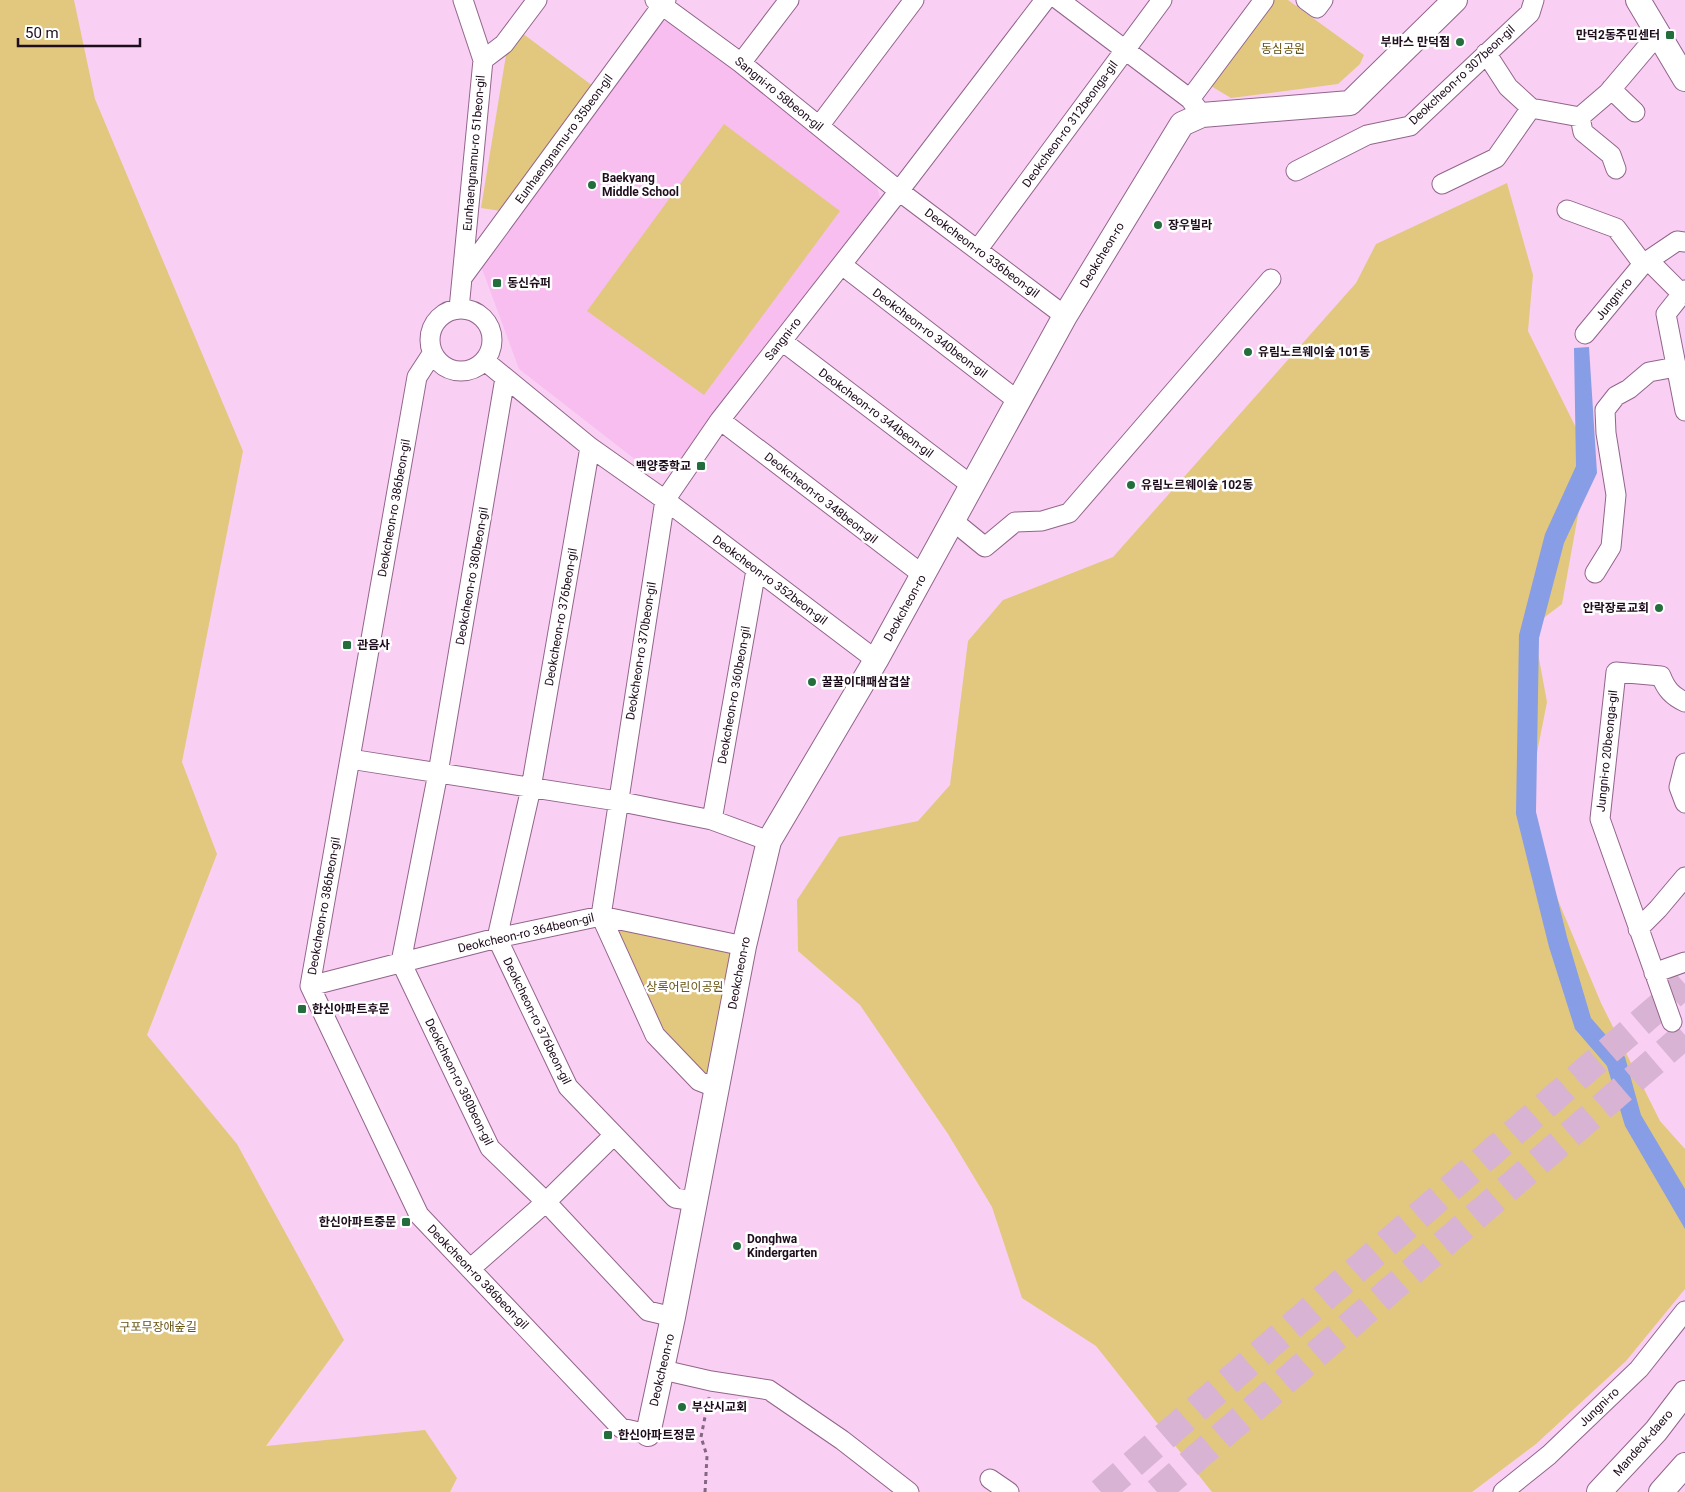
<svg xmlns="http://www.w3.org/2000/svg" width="1685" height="1492" font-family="Roboto,'Noto Sans KR',sans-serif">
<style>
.built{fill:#f7beef}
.green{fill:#e2c87e}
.water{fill:#879de5}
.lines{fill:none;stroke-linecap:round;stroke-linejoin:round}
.highway-tunnel{stroke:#d8b3d3;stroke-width:28;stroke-dasharray:28 14;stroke-linecap:butt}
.minor-casing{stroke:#92648c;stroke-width:21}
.major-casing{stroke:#92648c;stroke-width:26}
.path{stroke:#836780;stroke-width:3;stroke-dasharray:4 4;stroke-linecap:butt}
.minor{stroke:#fff;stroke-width:19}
.major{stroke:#fff;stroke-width:24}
.poi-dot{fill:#236e3c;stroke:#fff;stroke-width:2}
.labels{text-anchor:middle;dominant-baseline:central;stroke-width:5;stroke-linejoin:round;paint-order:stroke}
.poi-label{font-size:12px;font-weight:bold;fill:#1e0d1c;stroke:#fff;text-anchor:start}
.park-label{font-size:12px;fill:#655110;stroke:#fff}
.street-label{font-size:12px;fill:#1e0d1c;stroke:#fff}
</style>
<rect width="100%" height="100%" fill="#f9d0f3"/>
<path class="built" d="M660 20 676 24 876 183 880 198 681 462 662 468 641 464 519 369 481 266Z"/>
<path class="green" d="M0 0H74L95 99 243 451 182 762 217 854 147 1035 237 1144 344 1340 266 1446 425 1430 457 1478 450 1492H0Z
M1269 0H1288L1364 55 1360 64 1338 84 1231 98 1211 86Z
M522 33 593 86 501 211 481 208 506 55Z
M724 124 840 211 704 395 587 311Z
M1507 183 1533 275 1528 331 1589 454 1562 604 1533 626 1547 702 1524 819 1601 1003 1660 1121 1685 1149V1289L1626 1361 1536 1444 1472 1492H1212L1096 1346 1022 1298 992 1207 948 1134 860 1005 798 951 797 900 839 837 918 821 950 785 968 641 1003 600 1113 557 1356 283 1376 244Z
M606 923 739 951 714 1082 656 1033Z"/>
<path class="water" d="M1589 347 1597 473 1564 543 1539 638 1536 812 1567 937 1591 1018 1625 1057 1641 1115 1685 1189V1229L1625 1126 1607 1066 1575 1029 1549 947 1516 814 1519 635 1545 534 1576 466 1574 348Z"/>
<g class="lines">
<path class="highway-tunnel" d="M1101 1492 1685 984
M1157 1492 1685 1035"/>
<defs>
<path id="minor" d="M655 0 741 63 899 191 1065 316
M1059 0 1190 99 1202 115
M1306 0 1317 8 1323 0
M1486 53 1508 87 1531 108 1580 117 1608 93 1658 34
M483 60 504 44 537 0
M741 63 789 0
M1611 89 1635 112
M1190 99 1264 0
M1580 117 1583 132 1611 155 1616 169
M819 126 914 0
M1296 171 1367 135 1410 126 1530 13 1534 0
M1442 184 1496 158 1531 108
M1567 210 1616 228 1643 264
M978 249 1162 0
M1648 260 1682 294
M842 265 1018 401
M462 278 666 0
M1685 290 1666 314 1685 411
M430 340a31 31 0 1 1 62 0a31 31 0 1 1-62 0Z
M459 309 483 60 463 0
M1585 334 1643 264 1677 241 1685 242
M782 341 971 485
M432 354 417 377 310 986 419 1215 621 1428 648 1434
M485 361 590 447 665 500 720 420 899 191 1045 0
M505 378 438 773 401 962 490 1148 546 1202 648 1311 673 1317
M720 420 923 575
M590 447 531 788 497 938 568 1087 675 1198 695 1201
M952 520 985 547 1015 522 1042 521 1069 513 1271 279
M1595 573 1611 547 1616 495 1606 433 1605 410 1616 396 1629 389 1649 372 1676 367
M350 759 617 801 712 820 769 841
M1685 763 1679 787 1685 803
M712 820 756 570
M1638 929 1658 909 1685 877
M1654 973 1685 962
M310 986 497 938 601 916 744 946
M1672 1022 1600 819 1616 672 1661 676C1666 689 1672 696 1685 702
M717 1088 699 1081 655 1035 601 916 665 500 876 660
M470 1269 546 1202 614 1135
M663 1370 711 1381 769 1390 842 1440 909 1492
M990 1479 1009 1492
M1503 1492 1549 1455 1639 1369 1685 1311"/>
<path id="major" d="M1638 0 1685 79
M648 1434 673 1317 744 946 769 841 876 660 1065 316 1182 124 1202 115 1350 103 1455 0
M1599 1492 1656 1431 1685 1393
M1661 1492 1685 1465"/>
</defs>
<use href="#minor" class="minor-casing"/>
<use href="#major" class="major-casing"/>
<path class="path" d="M705 1492 707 1456 701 1437 709 1397"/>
<use href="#minor" class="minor"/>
<use href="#major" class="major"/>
</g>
<g class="poi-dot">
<rect x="1665" y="30" width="10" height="10" rx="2.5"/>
<circle cx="1460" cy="42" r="5"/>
<circle cx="592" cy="185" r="5"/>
<circle cx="1158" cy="225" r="5"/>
<rect x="492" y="278" width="10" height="10" rx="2.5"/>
<circle cx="1248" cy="352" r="5"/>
<rect x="696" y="461" width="10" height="10" rx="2.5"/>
<circle cx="1131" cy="485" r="5"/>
<circle cx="1659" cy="608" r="5"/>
<rect x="342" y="640" width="10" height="10" rx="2.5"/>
<circle cx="812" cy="682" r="5"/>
<rect x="297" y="1004" width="10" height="10" rx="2.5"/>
<rect x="401" y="1217" width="10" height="10" rx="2.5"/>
<circle cx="737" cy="1246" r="5"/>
<circle cx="682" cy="1407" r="5"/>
<rect x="603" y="1430" width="10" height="10" rx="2.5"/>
</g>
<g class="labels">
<g class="poi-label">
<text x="1660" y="35" text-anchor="end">만덕2동주민센터</text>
<text x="1450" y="42" text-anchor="end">부바스 만덕점</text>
<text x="602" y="178">Baekyang<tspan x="602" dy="14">Middle School</tspan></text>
<text x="1168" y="225">장우빌라</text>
<text x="507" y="283">동신슈퍼</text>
<text x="1258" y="352">유림노르웨이숲 101동</text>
<text x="691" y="466" text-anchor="end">백양중학교</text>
<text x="1141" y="485">유림노르웨이숲 102동</text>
<text x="1649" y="608" text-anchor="end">안락장로교회</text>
<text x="357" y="645">관음사</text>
<text x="822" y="682">꿀꿀이대패삼겹살</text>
<text x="312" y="1009">한신아파트후문</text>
<text x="396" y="1222" text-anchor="end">한신아파트중문</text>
<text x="747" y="1239">Donghwa<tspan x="747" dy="14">Kindergarten</tspan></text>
<text x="692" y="1407">부산시교회</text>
<text x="618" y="1435">한신아파트정문</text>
</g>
<g class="park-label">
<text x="1283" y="49">동심공원</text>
<text x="685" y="987">상록어린이공원</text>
<text x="158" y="1327">구포무장애숲길</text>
</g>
<g class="street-label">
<text transform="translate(1462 75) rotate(-43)">Deokcheon-ro 307beon-gil</text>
<text transform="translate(779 94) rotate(39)">Sangni-ro 58beon-gil</text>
<text transform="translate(1070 124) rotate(-54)">Deokcheon-ro 312beonga-gil</text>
<text transform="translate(564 139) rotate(-54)">Eunhaengnamu-ro 35beon-gil</text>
<text transform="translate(474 153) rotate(-85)">Eunhaengnamu-ro 51beon-gil</text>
<text transform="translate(982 253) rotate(37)">Deokcheon-ro 336beon-gil</text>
<text transform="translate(1102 255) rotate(-59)">Deokcheon-ro</text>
<text transform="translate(1614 299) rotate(-51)">Jungni-ro</text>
<text transform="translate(930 333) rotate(37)">Deokcheon-ro 340beon-gil</text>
<text transform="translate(783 339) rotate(-52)">Sangni-ro</text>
<text transform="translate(876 413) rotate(37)">Deokcheon-ro 344beon-gil</text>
<text transform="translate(821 498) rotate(38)">Deokcheon-ro 348beon-gil</text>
<text transform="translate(394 508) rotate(-80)">Deokcheon-ro 386beon-gil</text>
<text transform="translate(472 576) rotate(-80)">Deokcheon-ro 380beon-gil</text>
<text transform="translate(770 580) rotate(37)">Deokcheon-ro 352beon-gil</text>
<text transform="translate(905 608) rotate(-61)">Deokcheon-ro</text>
<text transform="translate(561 617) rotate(-80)">Deokcheon-ro 376beon-gil</text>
<text transform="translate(641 651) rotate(-81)">Deokcheon-ro 370beon-gil</text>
<text transform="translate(734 695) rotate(-80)">Deokcheon-ro 360beon-gil</text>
<text transform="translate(1607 751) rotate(-84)">Jungni-ro 20beonga-gil</text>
<text transform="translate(324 906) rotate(-80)">Deokcheon-ro 386beon-gil</text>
<text transform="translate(526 933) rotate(-13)">Deokcheon-ro 364beon-gil</text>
<text transform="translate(739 973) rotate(-79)">Deokcheon-ro</text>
<text transform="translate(537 1021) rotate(64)">Deokcheon-ro 376beon-gil</text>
<text transform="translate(459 1082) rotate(64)">Deokcheon-ro 380beon-gil</text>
<text transform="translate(478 1277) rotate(46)">Deokcheon-ro 386beon-gil</text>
<text transform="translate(662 1370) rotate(-77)">Deokcheon-ro</text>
<text transform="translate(1599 1407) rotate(-44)">Jungni-ro</text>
<text transform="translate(1643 1443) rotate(-49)">Mandeok-daero</text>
</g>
</g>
<path d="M18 38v8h122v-8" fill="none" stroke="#1e0d1c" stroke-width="2.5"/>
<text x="25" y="38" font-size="15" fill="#1e0d1c" stroke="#ffffff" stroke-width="4" paint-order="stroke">50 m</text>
</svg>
